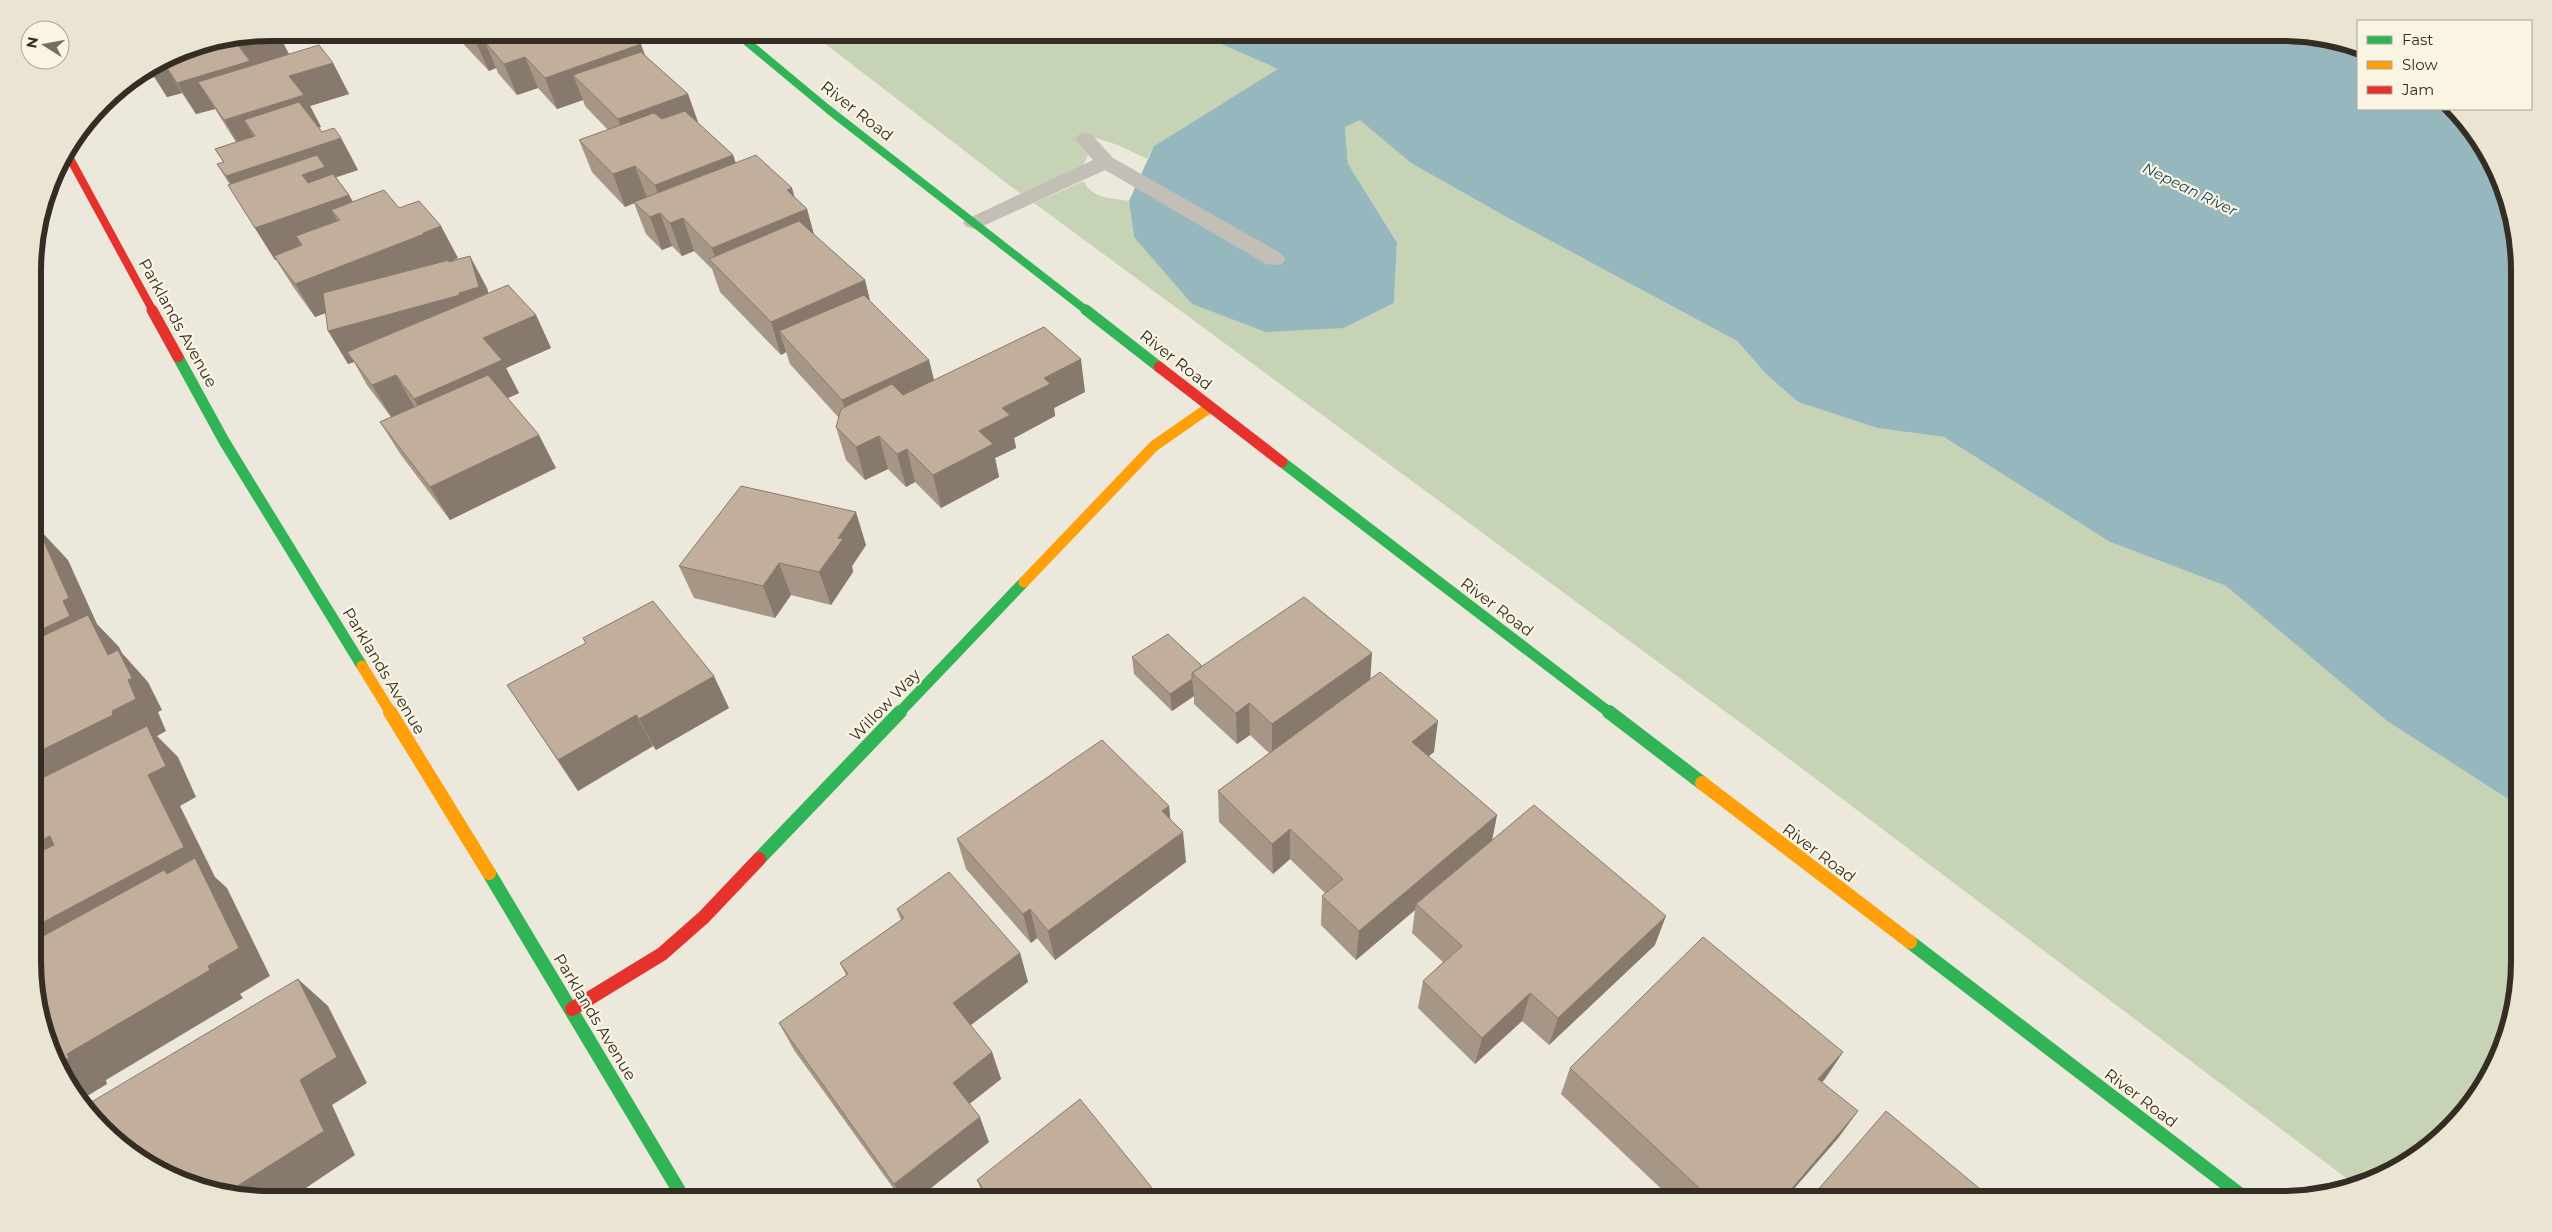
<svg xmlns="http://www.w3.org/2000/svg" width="2552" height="1232" font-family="Montserrat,sans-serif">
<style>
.green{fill:#c7d3b5}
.water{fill:#97b7bf}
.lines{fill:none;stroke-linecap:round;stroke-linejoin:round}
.lane{fill:#c4bfb6;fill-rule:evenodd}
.fast-far2{stroke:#30b455;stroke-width:8}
.fast-far1{stroke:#30b455;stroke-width:11}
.fast{stroke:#30b455;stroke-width:14}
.slow-far1{stroke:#ff9f0a;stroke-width:11}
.slow{stroke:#ff9f0a;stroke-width:14}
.jam-far2{stroke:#e5322d;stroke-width:8}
.jam-far1{stroke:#e5322d;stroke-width:11}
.jam{stroke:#e5322d;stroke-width:14}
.wall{fill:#a69686}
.shaded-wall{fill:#877a6d}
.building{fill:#c1af9c;stroke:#877a6d}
.labels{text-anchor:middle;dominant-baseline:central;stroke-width:4.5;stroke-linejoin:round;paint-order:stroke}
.far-water-label{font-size:15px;font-style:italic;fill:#174759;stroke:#faf4e2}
.street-label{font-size:16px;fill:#352d24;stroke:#faf4e2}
.rim{fill:none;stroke:#352d24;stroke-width:6}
</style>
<rect width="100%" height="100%" fill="#ece8dc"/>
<path class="green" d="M811 33H1196L1279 69 1154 146 1147 159 1118 145 1093 137 1087 158 1083 165 1021 194Z
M1360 119 1411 163 1510 219 1737 341 1767 375 1798 402 1877 428 1944 437 2110 542 2226 586 2387 721 2519 806V961L2495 1066 2460 1118 2413 1159 2358 1187 1760 737 1034 203 1084 181C1091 199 1113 198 1129 201L1134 237 1344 328 1394 303 1397 241 1348 164 1345 126Z"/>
<path class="water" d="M2281 32 2358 51V109H2453L2479 138 2517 240 2519 806 2387 721 2226 586 2110 542 1944 437 1877 428 1798 402 1767 375 1737 341 1510 219 1411 163 1360 120 1345 127 1348 164 1397 242 1394 303 1344 328 1266 332 1192 304 1134 237 1129 201 1154 146 1278 69 1196 33Z"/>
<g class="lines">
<path class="lane" d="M1085 133 1092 135 1113 158 1282 254 1285 259 1282 264 1274 265 1266 264 1105 170 981 227 974 229 967 227 963 223 967 219 1093 160 1075 139 1078 135Z"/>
<path class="fast-far2" d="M735 32 829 110 1087 311"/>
<path class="fast-far1" d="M1086 310 1159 367
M178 357 224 441 362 666
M1282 462 1610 713
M899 713 1024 582"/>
<path class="fast" d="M1609 712 1702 783
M759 859 900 712
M489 873 684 1199
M1910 942 2246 1199"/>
<path class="slow-far1" d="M1024 582 1154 446 1210 407
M362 666 391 713"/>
<path class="slow" d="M390 712 489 873
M1702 783 1910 942"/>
<path class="jam-far2" d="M67 153 153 311"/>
<path class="jam-far1" d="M152 310 178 357
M1159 367 1282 462"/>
<path class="jam" d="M572 1009 662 954 704 917 759 859"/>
</g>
<path class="wall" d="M271 32H288L290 36 281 39 289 54 333 63 349 94 310 106 321 127H318L322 132 341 138 358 170 336 177 349 195 353 202 399 208 458 258 450 262 487 288 488 293 536 315 551 348 506 368 519 393 508 398 556 468 450 520 401 455 380 422 391 417 367 385 354 362 348 364 326 313 315 317 294 288 276 260H275L228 185H230L217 164 223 162 215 149 236 142 215 109 196 114 182 93 167 97 154 77 132 84 130 81 180 51Z
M452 32H584L591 40 645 56 688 94 698 123 733 155 736 163 795 198 807 209 814 235 865 280 870 301 929 360 934 380 1085 392 1054 408 1055 416 1014 438 1016 448 995 458 999 477 941 508 915 482 906 487 888 469 865 480 846 460 836 427 839 418 790 364 786 352 781 355 720 292 712 269 694 251 682 256 672 246 662 250 646 234 634 203 625 207 592 172 579 140 608 130 585 106 583 100 557 109 538 88 517 95 498 73 496 68 489 71Z
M866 545 852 566 853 572 831 605 791 595 775 618 694 598 679 566Z
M583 638 729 708 656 750 653 746 578 791 507 685 586 644Z
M1132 657 1202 666 1370 679 1434 752 1428 756 1497 815 1492 840 1655 945 1549 1045 1522 1021 1475 1064 1418 1008 1423 981 1443 962 1412 933 1415 910 1356 960 1321 925 1322 896 1325 893 1290 859 1273 874 1219 822 1218 791 1269 753 1250 735 1237 744 1194 704V696L1172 711 1134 674Z
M1169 806 1170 818 1186 862 1055 960 1037 938 1031 943 966 869 957 839Z
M897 909 1020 953 1028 982 970 1025 992 1052 1001 1079 969 1104 989 1142 917 1199H901L794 1050 779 1023 846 975 840 963 901 920Z
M1843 1052 1822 1082 1839 1137 1785 1199H1672L1561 1094 1570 1068Z
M977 1180 1161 1199H985Z"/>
<path class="shaded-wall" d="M271 32H288L290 36 281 39 292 60 198 82 215 109 196 114 177 83 163 62 182 93 167 97 150 69 180 51Z
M498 32H579L525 57 538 88 517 95 504 64 485 42 496 68 489 71 475 40Z
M641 44 652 75H573L583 100 557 109 545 78Z
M333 63 349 94 310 106 321 127 261 146 244 120 259 147 243 152 224 120 289 76Z
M150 69 154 77 132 84 130 81Z
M688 94 699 125 630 151 618 119Z
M341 138 358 170 331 179 349 195 367 227 340 220 331 210 346 235 296 236 304 250 274 256 276 260H275L255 228 246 208 226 176Z
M733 155 743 187 667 217 655 185Z
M635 166 647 198 625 207 613 174Z
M792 188 799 212 807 209 816 242 720 271 712 248 787 190Z
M660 213 672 246 662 250 650 217Z
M683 218 694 251 682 256 670 223Z
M441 226 458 258 450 261 470 256 487 288 495 320 347 352 354 362 348 364 328 331 441 267 315 317 295 284Z
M865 280 873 313 779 331 786 352 781 355 771 322Z
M536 315 551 348 506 368 519 393 433 432 414 399 483 338Z
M1081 359 1085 392 1054 408 1055 416 1014 438 1016 448 995 458 999 477 941 508 933 475 1002 408 1044 378Z
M929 360 937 393 852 433 842 400Z
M396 375 415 408 392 418 372 385Z
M539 435 556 468 450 520 430 487Z
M879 436 888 469 865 480 856 447Z
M907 449 915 482 906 487 897 454Z
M856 512 866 545 852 566 853 572 831 605 819 572 838 538Z
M38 528 68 560 97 624 119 647 122 653 148 682 162 710 158 712 166 731 157 736 178 757 196 797 180 806 215 877 227 888 270 976 240 994 243 998 106 1080 107 1084 79 1101 58 1064 35 976 34 927 184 847 34 802V754L112 711 34 678V633L63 601Z
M779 563 791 595 775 618 763 586Z
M1372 653 1370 685 1272 755V724Z
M714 676 729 708 656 750 639 719Z
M1192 679 1194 696 1172 711 1170 694Z
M1249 703 1250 735 1237 744 1236 713Z
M636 715 653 746 578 791 558 760Z
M1438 721 1434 752 1408 773 1412 742Z
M1169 806 1172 837 1162 811Z
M1497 815 1491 845 1416 904 1415 910 1356 960 1359 931Z
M1290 829V859L1273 874 1272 844Z
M1183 832 1186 862 1055 960 1048 931Z
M50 836 69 875 34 846V844Z
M1030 909 1037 938 1031 943 1023 914Z
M1666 916 1655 945 1549 1045 1558 1018Z
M1020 953 1028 982 963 1031 953 1003Z
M298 979 328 1006 367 1083 332 1105 355 1155 288 1200H271L231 1190 300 1080Z
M1530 993 1522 1021 1475 1064 1482 1038Z
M992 1052 1001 1079 963 1109 953 1083Z
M1843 1052 1825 1079 1801 1105 1818 1079Z
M1858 1111 1839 1137 1785 1199H1783Z
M980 1117 989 1142 917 1199H903L894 1184Z"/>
<path class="building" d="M468 32H498L475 40Z
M516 32H584L591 40 615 32H629L641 44 545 78 525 57 504 64 485 42Z
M250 37 235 41 250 61 177 83 163 62H162L180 51Z
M319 45 333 63 289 76 304 95 224 120 198 82Z
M641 52 688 94 618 119 573 75Z
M299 102 322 132 334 128 341 138 226 176 217 164 224 162 215 149 255 136 244 120Z
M685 111 733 155 655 185 635 166 613 174 579 140 654 113 662 119Z
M317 155 325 167 302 175 308 183 333 174 349 195 255 228 228 185Z
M756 155 792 188 787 190 807 209 712 248 683 218 670 223 660 213 650 217 634 202Z
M384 190 399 208 419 201 441 226 423 233 424 234 295 284 274 256 302 245 296 236 340 220 331 210Z
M799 221 865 280 771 322 709 259Z
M470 256 479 287 459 293 460 295 328 331 323 293 449 260V262Z
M508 285 536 315 483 338 502 360 414 399 396 375 372 385 347 352Z
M864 295 929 360 842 400 779 331Z
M1044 327 1081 359 1044 378 1050 384 1002 408 1010 415 979 431 993 444 933 475 907 449 897 454 879 436 856 447 836 427 841 409 892 384 903 395Z
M488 375 539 435 430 487 380 422Z
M741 486 856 512 838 538 843 539 819 572 779 563 763 586 679 566Z
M38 528 69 598 63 601 70 616 34 633V529Z
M1304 597 1372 653 1272 724 1249 703 1236 713 1192 673Z
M653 601 714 676 639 719 636 715 558 760 507 685 586 643 583 638Z
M88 615 108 655 118 650 132 678 128 680 136 699 112 711 113 715 34 754V640Z
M1168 634 1202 666 1192 673V679L1170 694 1132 657Z
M1380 672 1438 721 1412 742 1497 815 1359 931 1322 896 1343 879 1290 829 1272 844 1218 791Z
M147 726 166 766 148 775 184 847 34 927V855L54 845 50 836 34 844V801L39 799 34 788V782Z
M1102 740 1169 806 1162 811 1183 832 1048 931 1030 909 1023 914 957 839Z
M1534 805 1666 916 1558 1018 1530 993 1482 1038 1423 981 1462 946 1416 904Z
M195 858 239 948 208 966 210 970 67 1054 69 1058 58 1064 51 1052 35 992 34 941 164 870 167 874Z
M949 872 1020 953 953 1003 992 1052 953 1083 980 1117 894 1184 779 1023 848 974 840 963 904 918 897 909Z
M1703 937 1843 1052 1818 1079 1858 1111 1783 1199H1711L1570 1068Z
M298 979 337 1057 300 1080 324 1131 231 1190 166 1175 83 1107Z
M1080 1099 1161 1199H990L977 1180Z
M1886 1111 1991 1198 1990 1199H1810Z
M324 1196 326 1199H318Z"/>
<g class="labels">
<g class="far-water-label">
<text transform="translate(2190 189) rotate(26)">Nepean River</text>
</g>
<g class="street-label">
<text transform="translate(857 111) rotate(38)">River Road</text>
<text transform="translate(178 323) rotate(61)">Parklands Avenue</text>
<text transform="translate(1176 360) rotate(38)">River Road</text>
<text transform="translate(1497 607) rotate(37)">River Road</text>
<text transform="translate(384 671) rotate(59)">Parklands Avenue</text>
<text transform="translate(885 705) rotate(-46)">Willow Way</text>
<text transform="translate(1819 853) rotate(37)">River Road</text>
<text transform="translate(595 1017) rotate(59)">Parklands Avenue</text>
<text transform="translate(2141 1098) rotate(37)">River Road</text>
</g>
</g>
<path d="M0 0H2552V1232H0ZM271 41H2281A230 230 0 0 1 2511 271V961A230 230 0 0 1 2281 1191H271A230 230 0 0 1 41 961V271A230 230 0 0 1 271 41Z" fill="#eae4d3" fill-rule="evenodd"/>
<path class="rim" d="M271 41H2281A230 230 0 0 1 2511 271V961A230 230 0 0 1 2281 1191H271A230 230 0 0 1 41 961V271A230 230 0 0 1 271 41Z"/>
<rect x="2357" y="20" width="175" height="90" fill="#faf4e2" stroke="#aba496"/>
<rect x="2367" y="36" width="25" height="8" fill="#30b455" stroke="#aba496"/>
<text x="2402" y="45" font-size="15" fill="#352d24">Fast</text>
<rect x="2367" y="61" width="25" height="8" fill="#ff9f0a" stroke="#aba496"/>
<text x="2402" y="70" font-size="15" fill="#352d24">Slow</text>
<rect x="2367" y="86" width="25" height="8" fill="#e5322d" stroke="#aba496"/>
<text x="2402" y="95" font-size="15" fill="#352d24">Jam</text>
<g transform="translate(45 45) rotate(281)"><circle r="24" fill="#faf4e2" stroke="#aba496"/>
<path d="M0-4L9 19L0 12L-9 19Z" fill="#756e64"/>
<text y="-8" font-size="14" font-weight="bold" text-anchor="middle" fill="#352d24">N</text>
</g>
</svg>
